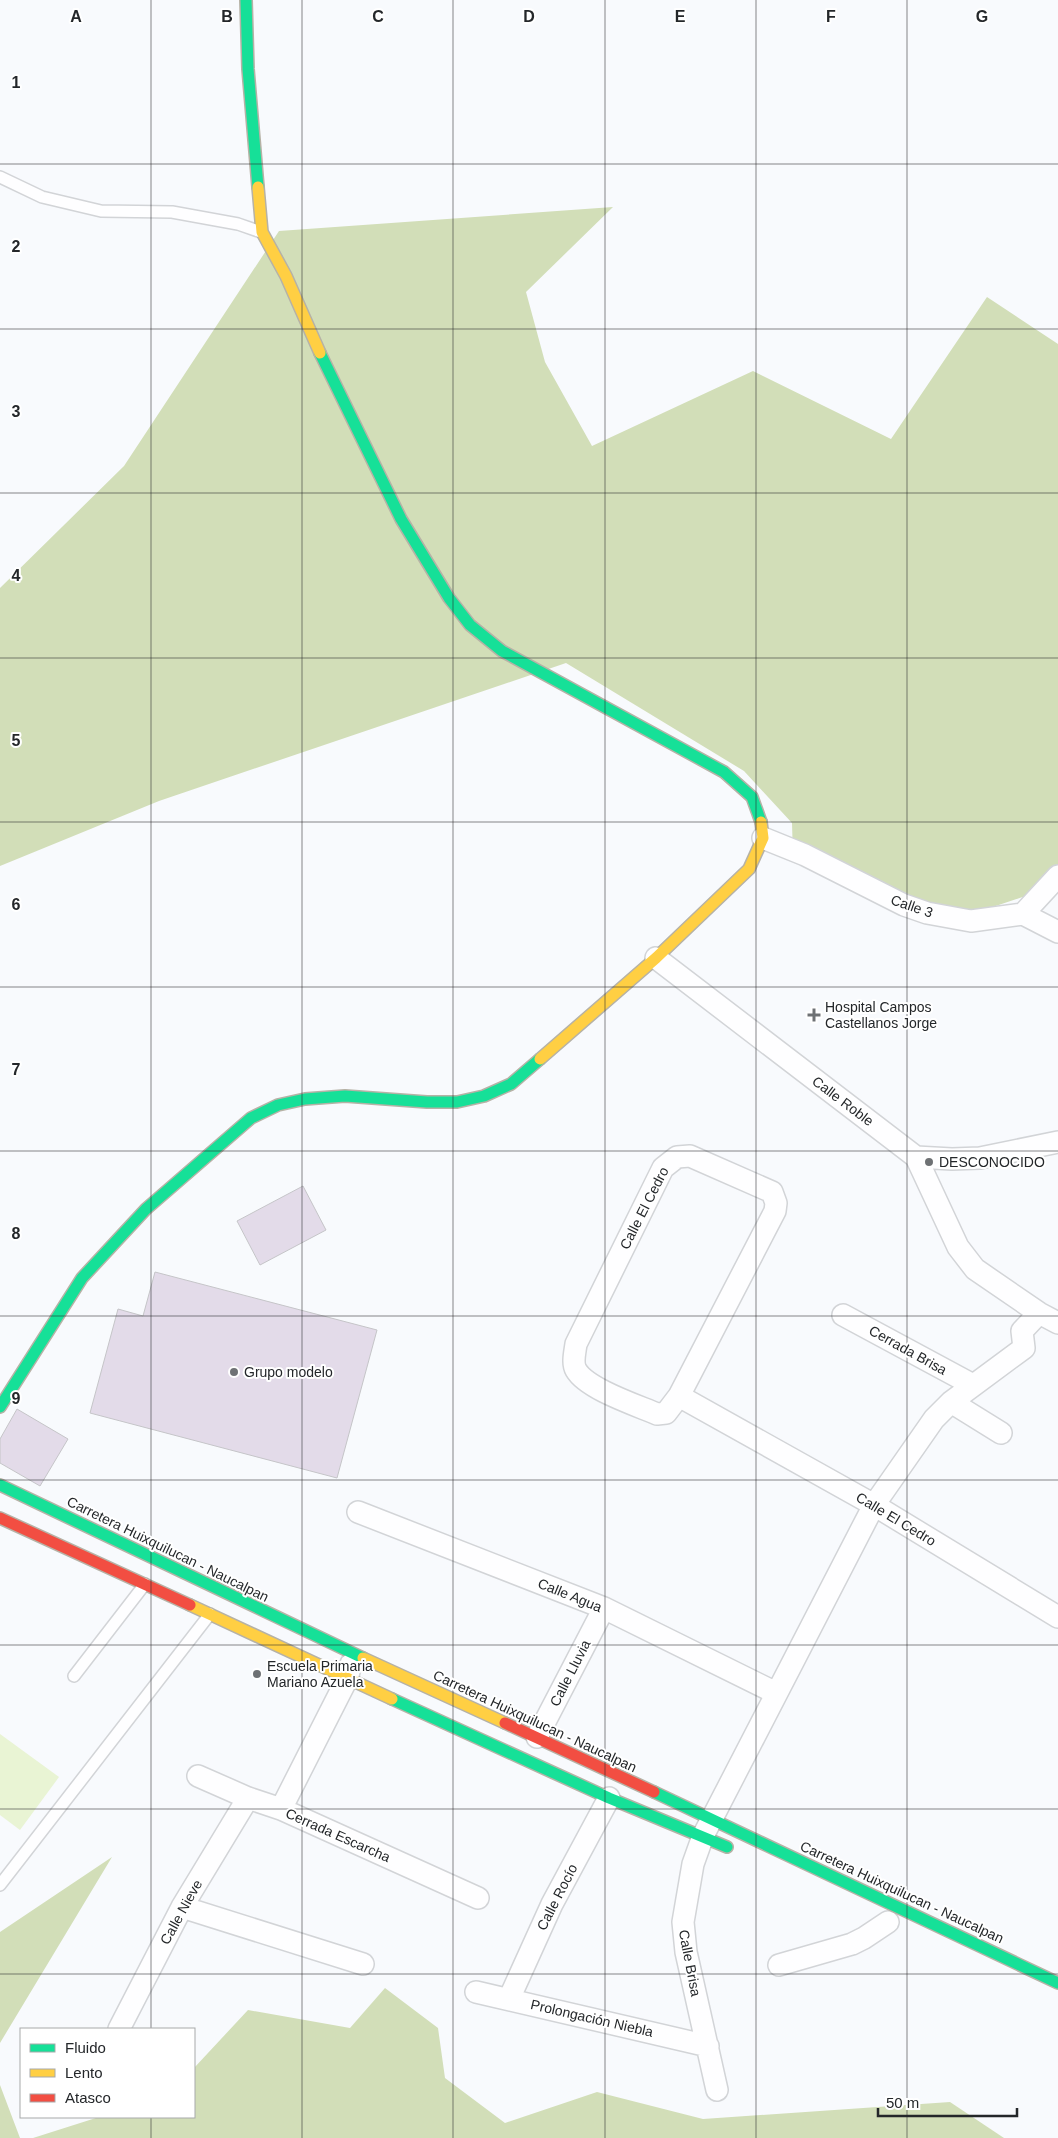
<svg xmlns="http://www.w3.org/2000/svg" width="1058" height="2138" font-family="Helvetica,sans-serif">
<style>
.green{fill:#e9f4d4}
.forest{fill:#d2deb8}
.building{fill:#e3dbe9;stroke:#c5c5c8}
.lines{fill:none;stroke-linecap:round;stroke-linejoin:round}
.lane-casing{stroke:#d2d4d7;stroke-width:14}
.street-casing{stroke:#d2d4d7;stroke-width:24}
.fast-casing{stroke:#b6b2a6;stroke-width:14}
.slow-casing{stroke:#b6b2a6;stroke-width:14}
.jam-casing{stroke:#b6b2a6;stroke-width:14}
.lane{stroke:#fefeff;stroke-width:11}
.street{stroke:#fefeff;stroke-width:21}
.fast{stroke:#16e098;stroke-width:11}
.slow{stroke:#ffcf43;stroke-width:11}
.jam{stroke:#f24e42;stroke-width:11}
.grid{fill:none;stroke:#24272a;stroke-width:1;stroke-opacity:0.55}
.poi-dot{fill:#6e7174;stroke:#fff;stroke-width:2}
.labels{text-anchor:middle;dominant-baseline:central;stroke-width:4;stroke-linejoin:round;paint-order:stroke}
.street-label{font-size:14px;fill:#24272a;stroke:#fff}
.poi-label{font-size:14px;fill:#24272a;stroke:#fff;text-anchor:start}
.grid-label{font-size:16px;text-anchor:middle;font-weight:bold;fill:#24272a;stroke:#fff;stroke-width:4;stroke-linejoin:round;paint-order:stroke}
</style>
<rect width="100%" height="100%" fill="#f8fafd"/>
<path class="green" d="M0 1734 59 1777 20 1830 0 1815Z"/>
<path class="forest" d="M613 207 526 292 545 362 592 446 753 371 891 439 987 297 1058 344V885L960 918 793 858 792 823 744 771 566 663 159 801 0 866V588L124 466 279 231Z
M112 1857 0 2043V1932Z
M385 1988 438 2028 445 2078 505 2123 597 2092 703 2119 950 2102 1004 2138H33L99 2117H194V2068L248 2010 350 2028Z
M0 2085 20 2138H0Z"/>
<path class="building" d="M303 1186 326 1230 260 1265 237 1221Z
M155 1272 377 1330 337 1478 90 1413 118 1309 143 1316Z
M17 1409 68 1439 40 1486 0 1463V1439Z"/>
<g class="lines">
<defs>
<path id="lane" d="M0 177 42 197 101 211 172 212 238 224 261 232
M74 1676 145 1584
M0 1885 210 1614"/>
<path id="street" d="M763 838 805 855 904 905 927 913 971 921 1023 914 1058 876
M1023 914 1058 932
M656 958 916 1157 952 1159 980 1158 1058 1142
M690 1156 772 1192 776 1203 775 1211 679 1396 666 1413 657 1414C636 1405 587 1389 576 1370 572 1363 575 1352 576 1344L663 1168 677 1157Z
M916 1157 958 1247 975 1269 1039 1313 1058 1323
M843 1315 973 1385
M679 1396 874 1505 1058 1617
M951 1402 1001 1433
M358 1512 604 1608 776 1693
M537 1737 604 1608
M198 1776 248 1798 281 1809 478 1898
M281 1809 347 1679 351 1664
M182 1907 363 1964
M779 1965 852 1944 864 1938 888 1922
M476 1992 708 2046
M509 1999 552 1904 609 1798
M119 2029 182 1907 248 1798
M717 2090 686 1952 683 1922 693 1864 703 1836 874 1505 934 1419 951 1402 1024 1348 1022 1331 1039 1313"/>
<path id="fast" d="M246 0 248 69 258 187
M320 353 401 519 449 598 470 625 502 651 724 772 752 797 761 822
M0 1407 82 1278 146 1209 251 1118 278 1105 305 1099 345 1096 427 1102H457L484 1096 511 1084 540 1059
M0 1485 363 1658
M392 1699 609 1798 727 1847
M654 1792 1058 1983"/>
<path id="slow" d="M258 187 262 232 286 276 320 353
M540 1059 656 958 749 869 763 838 761 822
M190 1605 392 1699
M363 1658 505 1723"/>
<path id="jam" d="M0 1518 190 1605
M505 1723 654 1792"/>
</defs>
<use href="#lane" class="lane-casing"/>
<use href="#street" class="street-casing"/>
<use href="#fast" class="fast-casing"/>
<use href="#slow" class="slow-casing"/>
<use href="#jam" class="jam-casing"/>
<use href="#lane" class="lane"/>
<use href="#street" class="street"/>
<use href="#fast" class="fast"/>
<use href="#slow" class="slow"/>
<use href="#jam" class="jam"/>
</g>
<path class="grid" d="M151 0V2029M302 0V2138M453 0V2138M605 0V2138M756 0V2138M907 0V2138M0 164H1058M0 329H1058M0 493H1058M0 658H1058M0 822H1058M0 987H1058M0 1151H1058M0 1316H1058M0 1480H1058M0 1645H1058M0 1809H1058M0 1974H1058M151 2117V2138"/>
<g class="poi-dot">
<path d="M811.5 1007.5h5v5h5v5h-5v5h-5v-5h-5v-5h5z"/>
<circle cx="929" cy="1162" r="5"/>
<circle cx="234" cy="1372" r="5"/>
<circle cx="257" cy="1674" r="5"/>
</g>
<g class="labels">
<g class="street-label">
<text transform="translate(912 906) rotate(19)">Calle 3</text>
<text transform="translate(843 1101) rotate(37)">Calle Roble</text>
<text transform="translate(644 1208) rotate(-63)">Calle El Cedro</text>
<text transform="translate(908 1350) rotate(29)">Cerrada Brisa</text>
<text transform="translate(896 1519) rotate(31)">Calle El Cedro</text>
<text transform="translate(168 1549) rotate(26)">Carretera Huixquilucan - Naucalpan</text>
<text transform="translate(570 1595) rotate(22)">Calle Agua</text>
<text transform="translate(570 1673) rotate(-63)">Calle Lluvia</text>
<text transform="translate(535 1721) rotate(25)">Carretera Huixquilucan - Naucalpan</text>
<text transform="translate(338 1835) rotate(24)">Cerrada Escarcha</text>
<text transform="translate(902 1892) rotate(25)">Carretera Huixquilucan - Naucalpan</text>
<text transform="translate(557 1897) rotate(-63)">Calle Rocío</text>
<text transform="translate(181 1912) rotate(-61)">Calle Nieve</text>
<text transform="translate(690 1963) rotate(79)">Calle Brisa</text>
<text transform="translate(592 2018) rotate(13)">Prolongación Niebla</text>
</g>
<g class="poi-label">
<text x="825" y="1007">Hospital Campos<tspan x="825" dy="16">Castellanos Jorge</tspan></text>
<text x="939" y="1162">DESCONOCIDO</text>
<text x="244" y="1372">Grupo modelo</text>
<text x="267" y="1666">Escuela Primaria<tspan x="267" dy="16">Mariano Azuela</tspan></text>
</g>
</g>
<g class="grid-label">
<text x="76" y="22">A</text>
<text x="227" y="22">B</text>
<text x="378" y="22">C</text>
<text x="529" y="22">D</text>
<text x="680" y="22">E</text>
<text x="831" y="22">F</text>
<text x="982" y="22">G</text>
<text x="16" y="88">1</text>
<text x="16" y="252">2</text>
<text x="16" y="417">3</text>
<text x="16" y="581">4</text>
<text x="16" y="746">5</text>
<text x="16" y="910">6</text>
<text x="16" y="1075">7</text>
<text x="16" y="1239">8</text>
<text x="16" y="1404">9</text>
</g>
<rect x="20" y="2028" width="175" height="90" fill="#ffffff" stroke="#a7a9aa"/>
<rect x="30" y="2044" width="25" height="8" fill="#16e098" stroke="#a7a9aa"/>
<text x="65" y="2053" font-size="15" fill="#24272a">Fluido</text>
<rect x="30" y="2069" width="25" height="8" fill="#ffcf43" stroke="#a7a9aa"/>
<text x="65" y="2078" font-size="15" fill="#24272a">Lento</text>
<rect x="30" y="2094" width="25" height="8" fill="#f24e42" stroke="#a7a9aa"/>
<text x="65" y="2103" font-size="15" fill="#24272a">Atasco</text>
<path d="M878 2108v8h139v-8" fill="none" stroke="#24272a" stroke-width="2.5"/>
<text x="886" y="2108" font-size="15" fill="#24272a" stroke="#ffffff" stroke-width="4" paint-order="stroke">50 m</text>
</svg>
